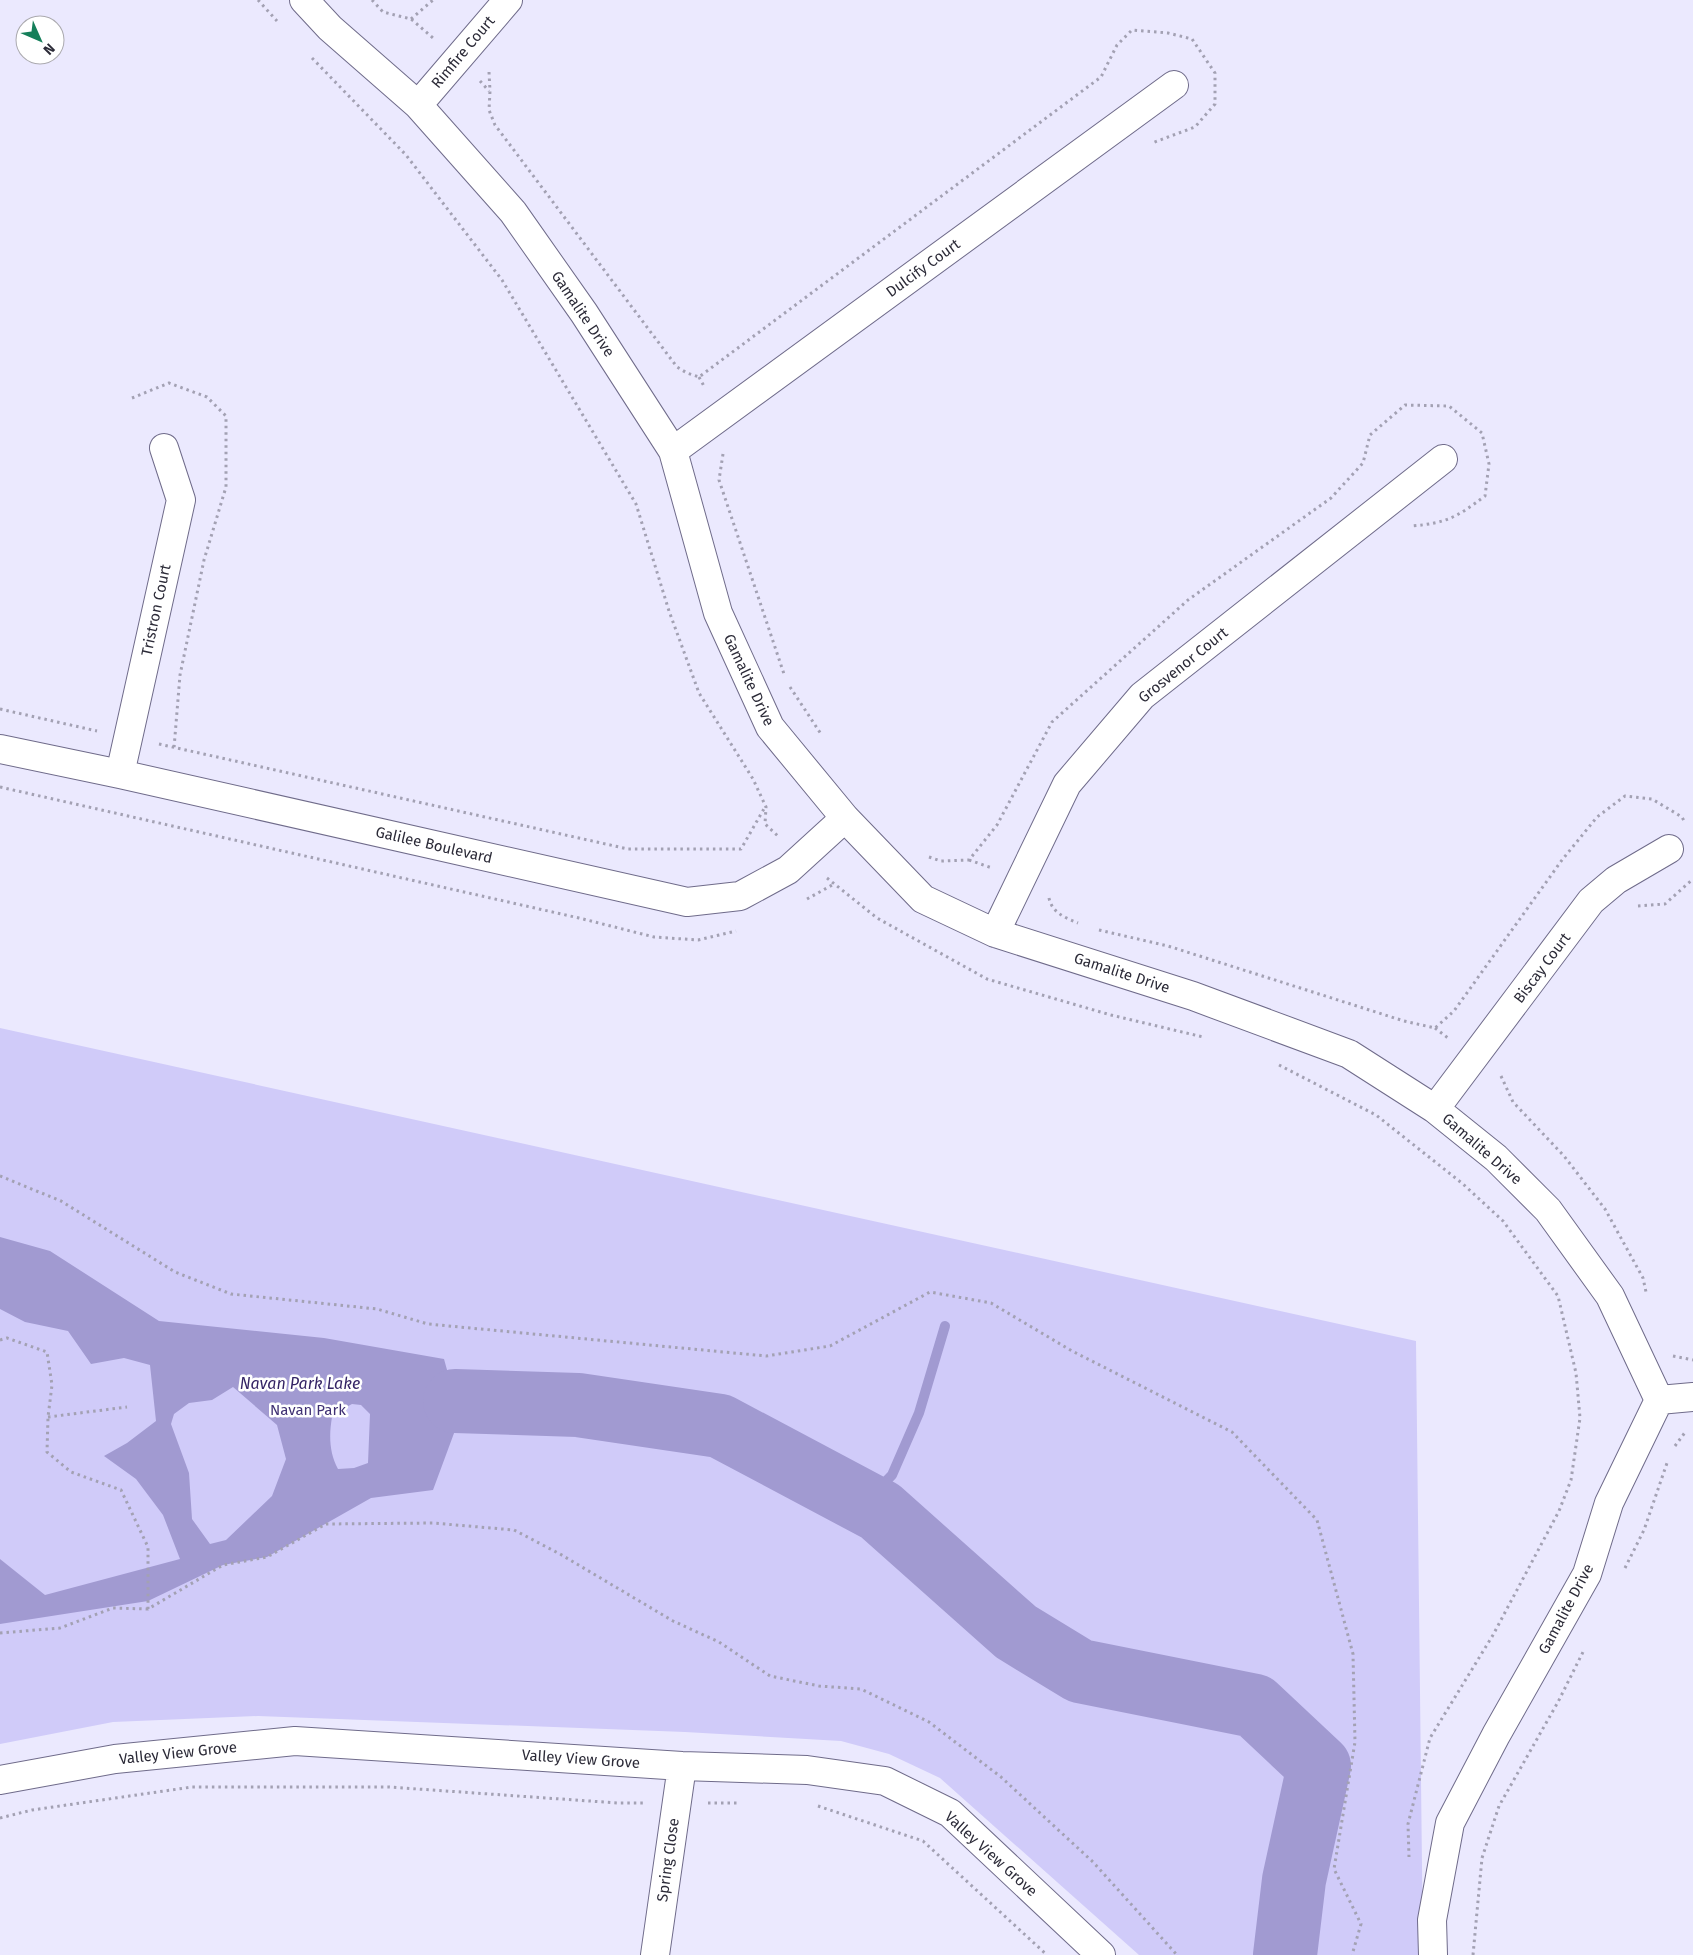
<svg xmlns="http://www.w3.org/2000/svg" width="1693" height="1955" font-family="'Fira Sans',sans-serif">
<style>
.green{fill:#d0cbf9}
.water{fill:#a19ad1;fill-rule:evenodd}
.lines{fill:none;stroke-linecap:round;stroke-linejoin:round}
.stream{stroke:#a19ad1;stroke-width:10}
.river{stroke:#a19ad1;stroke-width:64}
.minor-casing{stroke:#6f6b8a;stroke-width:30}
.path{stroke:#a3a1b3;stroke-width:3;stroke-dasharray:2.5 4;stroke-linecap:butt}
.minor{stroke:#fff;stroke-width:28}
.labels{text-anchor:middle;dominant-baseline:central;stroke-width:5;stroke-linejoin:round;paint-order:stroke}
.street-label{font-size:15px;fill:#2c2b38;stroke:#fff}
.park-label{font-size:15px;fill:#403174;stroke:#fff}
.water-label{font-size:16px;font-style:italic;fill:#342465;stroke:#fff}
</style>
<rect width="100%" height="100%" fill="#ebe9fe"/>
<path class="green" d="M0 1028 1416 1341 1423 1955H1139L940 1778 889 1754 841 1741 685 1732 258 1716 113 1722 0 1744Z"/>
<path class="water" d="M0 1237 50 1251 159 1321 324 1338 444 1359 460 1417 433 1490 371 1498 267 1557 223 1565 148 1601 0 1624V1559L45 1595 180 1559 163 1515 136 1479 104 1456 127 1443 156 1421 150 1365 124 1358 91 1364 68 1331 25 1322 0 1309ZM233 1387 277 1425 286 1459 272 1496 226 1540 210 1544 192 1519 189 1473 171 1424 174 1414 189 1403 212 1400ZM352 1404 361 1405 370 1414 368 1463 354 1468 338 1469C329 1452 329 1435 332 1417L341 1410Z"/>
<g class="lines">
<path class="stream" d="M865 1503 892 1475 919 1413 945 1326"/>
<path class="river" d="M455 1401 578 1405 720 1426 880 1511 1016 1632 1080 1671 1255 1706 1319 1766 1294 1880 1285 1955"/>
<defs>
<path id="minor" d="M304 0 330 28 418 105 513 212 584 313 673 451 718 613 770 727 845 818 923 899 995 933 1193 996 1349 1054 1435 1109 1496 1158 1548 1210 1610 1296 1659 1400 1609 1503 1587 1574 1496 1735 1450 1823 1432 1920 1433 1955
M418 105 508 0
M673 451 1174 85
M0 749 120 774 687 902 740 896 788 870 845 818
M120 774 181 500 164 448
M995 933 1067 784 1142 696 1443 459
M1435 1109 1591 901 1616 880 1669 849
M1659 1400 1693 1397
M0 1780 115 1759 295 1741 682 1766 807 1770 885 1781 950 1813 1101 1955
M655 1955 682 1766"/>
</defs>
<use href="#minor" class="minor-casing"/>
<path class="path" d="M258 0 277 21
M372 0 383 12 411 19 433 38
M411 19 433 0
M312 58 406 155 502 280 636 504 669 611 699 693 753 779 766 807 765 824 779 837
M489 72 490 91 489 110 495 125 677 367 687 373 699 377 1101 77 1117 45 1132 30 1168 33 1192 39 1215 73V104L1195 127 1152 143
M480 81 489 91
M699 377 705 388
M132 398 169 383 207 397 226 416V487L204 560 180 675 174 748
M723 454 719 480 785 677
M790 687 821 734
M0 709 97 731
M159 744 628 849H741L765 807
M0 787 579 918 654 937 698 940 736 931
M929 857 941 861 969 860 997 825 1052 722 1188 600 1331 498 1363 463 1370 435 1405 405 1449 406 1482 433 1489 464 1485 496C1457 517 1447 523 1412 526
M969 860 992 868
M827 878 877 918 987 979 1111 1015 1203 1037
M1049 898C1052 913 1066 918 1078 923
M807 899 834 884
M1638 906 1665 904 1693 879
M1099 930 1168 946 1404 1021 1435 1028 1454 1011 1562 860 1597 817 1625 796 1652 799 1682 817 1684 821
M1435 1028 1448 1038
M1279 1065 1376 1115 1463 1184 1503 1221 1558 1296 1576 1373 1580 1418 1571 1480 1559 1511 1493 1635 1430 1738 1408 1824 1409 1857
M1501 1076 1513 1102 1564 1156 1605 1209 1643 1278 1646 1292
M0 1176 61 1201 175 1272 231 1294 377 1309 428 1324 766 1356 830 1346 930 1292 991 1303 1072 1351 1232 1432 1317 1520 1353 1654 1355 1742 1334 1869 1361 1924 1352 1955
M0 1340 7 1338 47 1352 52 1385 48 1417 47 1452 71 1472 121 1490 148 1547V1609
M1673 1356 1693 1360
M48 1417 127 1407
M1675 1446 1686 1431
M1625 1568 1644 1530 1667 1463
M0 1633 60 1628 113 1608 148 1609 223 1565 267 1557 326 1524 433 1523 514 1530 560 1554 673 1621 719 1642 770 1676 819 1686 861 1689 929 1722 1001 1777 1093 1862 1177 1955
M708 1803H737
M818 1806 923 1841 1047 1955
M0 1818 32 1810 192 1787H389L618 1803H645
M1473 1955 1482 1858 1499 1806 1558 1702 1583 1652"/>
<use href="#minor" class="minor"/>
</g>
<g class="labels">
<g class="street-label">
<text transform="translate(463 52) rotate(-50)">Rimfire Court</text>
<text transform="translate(923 268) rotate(-36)">Dulcify Court</text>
<text transform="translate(583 314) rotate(56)">Gamalite Drive</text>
<text transform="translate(156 610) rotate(-78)">Tristron Court</text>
<text transform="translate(1183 665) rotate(-39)">Grosvenor Court</text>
<text transform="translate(749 680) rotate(65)">Gamalite Drive</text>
<text transform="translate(434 845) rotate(13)">Galilee Boulevard</text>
<text transform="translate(1542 968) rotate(-53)">Biscay Court</text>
<text transform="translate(1122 973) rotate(18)">Gamalite Drive</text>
<text transform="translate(1482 1149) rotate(41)">Gamalite Drive</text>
<text transform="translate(1566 1609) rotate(-62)">Gamalite Drive</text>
<text transform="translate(178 1753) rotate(-6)">Valley View Grove</text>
<text transform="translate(581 1759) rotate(4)">Valley View Grove</text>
<text transform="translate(991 1854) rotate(42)">Valley View Grove</text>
<text transform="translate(668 1860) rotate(-82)">Spring Close</text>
</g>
<g class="park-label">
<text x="308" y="1410">Navan Park</text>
</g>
<g class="water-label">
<text x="300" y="1383">Navan Park Lake</text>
</g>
</g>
<g transform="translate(40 40) rotate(135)"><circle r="24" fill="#ffffff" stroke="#abaaaf"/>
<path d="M0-4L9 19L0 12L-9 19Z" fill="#157f5a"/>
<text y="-8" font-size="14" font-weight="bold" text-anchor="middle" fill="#2c2b38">N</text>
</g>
</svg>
